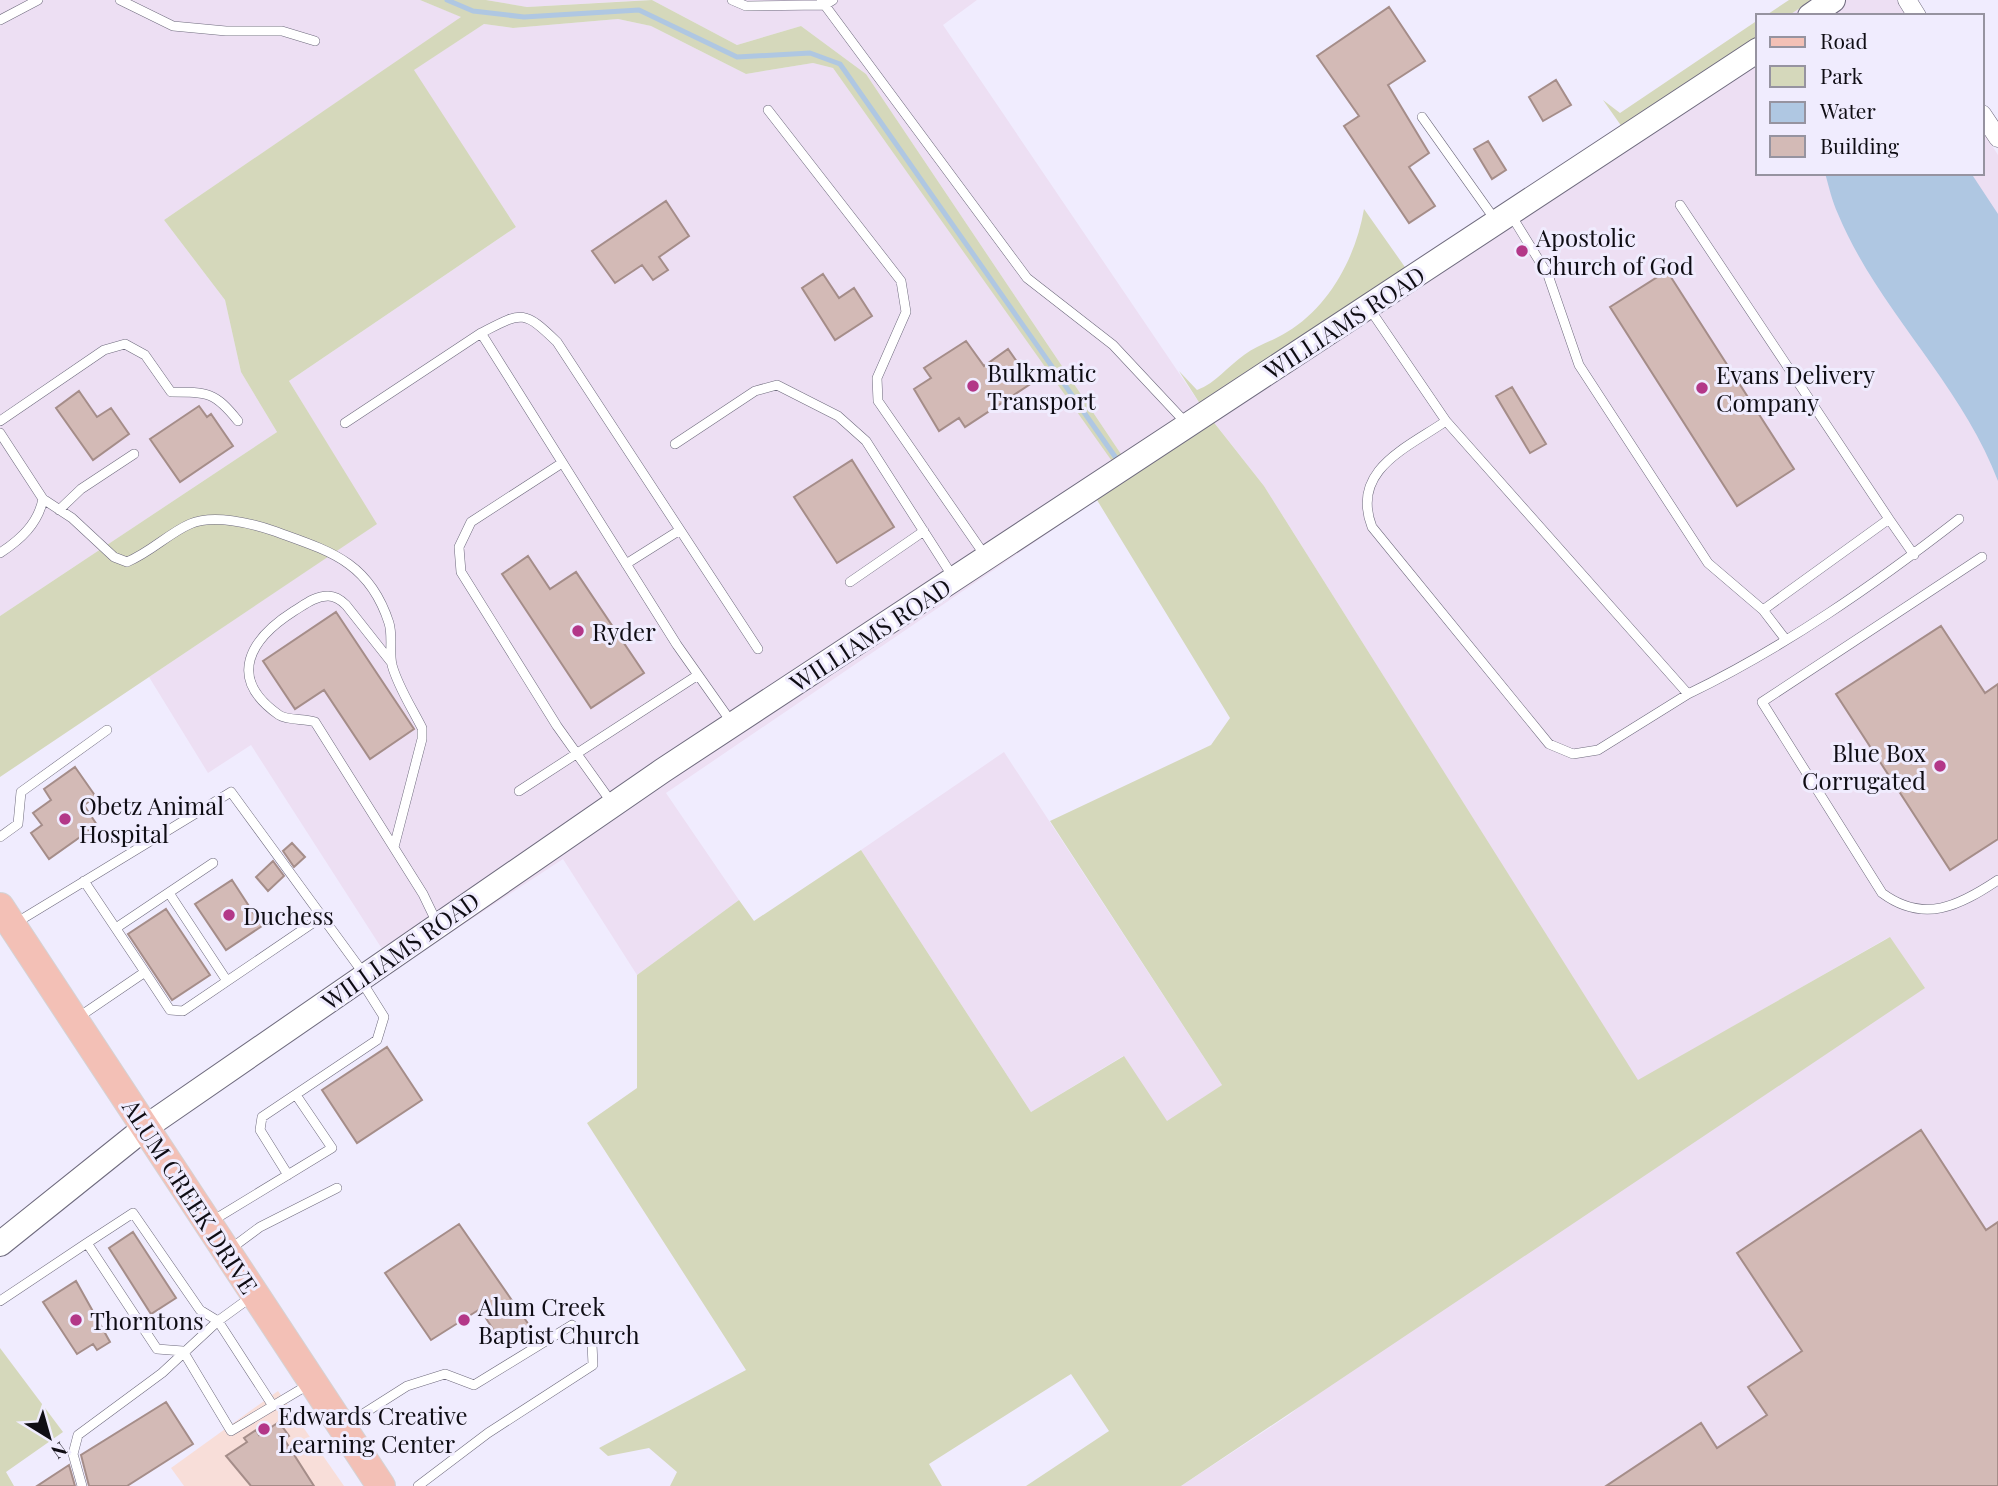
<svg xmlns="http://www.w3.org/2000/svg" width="1998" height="1486" font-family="'Playfair Display',serif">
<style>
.industrial{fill:#eddff3}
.education{fill:#f8ded9}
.green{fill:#d5d8bb}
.water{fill:#afc7e2}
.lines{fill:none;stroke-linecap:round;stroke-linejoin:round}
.stream{stroke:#afc7e2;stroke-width:5}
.building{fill:#d3bab6;stroke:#a58d89;stroke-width:2}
.lane-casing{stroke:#6e6a7d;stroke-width:10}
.street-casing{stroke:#6e6a7d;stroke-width:19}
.secondary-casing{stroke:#6e6a7d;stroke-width:26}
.primary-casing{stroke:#d4d3d5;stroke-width:30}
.lane{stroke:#fff;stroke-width:9}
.street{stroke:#fff;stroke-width:18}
.secondary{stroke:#fff;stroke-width:24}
.primary{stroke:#f3c0b6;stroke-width:28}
.poi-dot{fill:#b33788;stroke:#f0ecfe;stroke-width:2.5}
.labels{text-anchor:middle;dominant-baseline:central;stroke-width:6;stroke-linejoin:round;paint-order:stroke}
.poi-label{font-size:24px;fill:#0f0d14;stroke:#f0ecfe;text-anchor:start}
.street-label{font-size:24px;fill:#0f0d14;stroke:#f0ecfe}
</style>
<rect width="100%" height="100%" fill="#f0ecfe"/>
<path class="industrial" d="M0 0H420L462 17 164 220 225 300 241 372 277 432 0 616Z
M486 0H647L527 7Z
M652 0H977L943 25 1202 407 1758 36V173H1982V130L1998 155V1486H1181L1289 1415 1889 937 1638 1081 1264 486 1202 407 1123 457 866 74 801 26 737 45Z
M1812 0H1898L1908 16H1788Z
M618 19 651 26 746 74 813 63 833 68 1126 480 666 793 739 900 637 975 563 859 395 969 251 745 208 773 149 677 376 524 289 381 516 227 413 70 484 24 513 28Z
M1004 752 1222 1085 1167 1122 1123 1056 1031 1112 861 850Z"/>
<path class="education" d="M278 1391 344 1486H184L171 1468Z"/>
<path class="green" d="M420 0H486L527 7 652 0 737 45 801 26 866 74 1123 457 1114 464 833 68 813 63 746 74 651 26 618 19 513 28 484 24 414 70 516 227 289 381 377 524 0 777V616L277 432 241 372 225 300 164 220 461 17Z
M1789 0H1812L1788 16H1765Z
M1758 20V36L1622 127 1603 100 1620 113Z
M1364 209 1407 270 1202 407 1179 371 1197 390C1216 383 1228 366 1244 355 1257 345 1273 341 1287 332 1329 307 1356 257 1364 209Z
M1212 420 1264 486 1638 1080 1890 937 1925 988 1181 1486H1026L1109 1431 1071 1374 929 1464 942 1486H670L677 1472 649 1448 608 1456 599 1448 746 1370 587 1123 637 1088V975L739 900 754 921 861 850 1031 1112 1124 1056 1167 1121 1222 1085 1050 821 1211 745 1230 718 1097 500Z
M0 1348 63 1432 6 1472 14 1486H0Z"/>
<path class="water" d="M1825 173H1971L1998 214V481C1961 383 1878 310 1838 214 1832 201 1829 187 1825 173Z"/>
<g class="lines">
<path class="stream" d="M447 0 473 11 524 17 639 10 737 57 810 53 840 64 1116 458"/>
</g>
<path class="building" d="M1389 7 1425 61 1388 85 1429 153 1409 167 1435 206 1409 223 1344 126 1359 116 1317 56Z
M1556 80 1571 105 1543 121 1529 97Z
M1488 141 1506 170 1492 179 1474 149Z
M666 201 689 236 659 257 668 270 653 280 642 265 615 283 592 251Z
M1667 271 1794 469 1737 506 1610 307Z
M823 274 839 298 854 288 872 316 835 340 802 288Z
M966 341 984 366 1008 349 1032 383 965 427 959 418 939 431 914 389 931 378 924 368Z
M1512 387 1546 444 1530 453 1496 396Z
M79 391 97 417 111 408 129 434 93 460 56 408Z
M199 406 207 417 211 414 233 446 180 482 150 439Z
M852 460 894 527 837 563 794 497Z
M528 556 550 589 576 572 644 673 591 708 502 574Z
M336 612 414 729 370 759 324 690 295 709 263 661Z
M1941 626 1985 693 1998 684V839L1950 870 1836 694Z
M75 767 96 797 84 805 97 825 49 859 31 833 42 825 33 813 51 800 44 789Z
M292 843 305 857 294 867 283 851Z
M273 861 284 876 268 891 256 877Z
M232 880 262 926 226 950 195 904Z
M166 909 210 975 172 1000 128 934Z
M387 1047 422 1100 357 1143 322 1090Z
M1921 1130 1986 1230 1998 1222V1486H1606L1701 1423 1717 1448 1767 1415 1748 1387 1802 1351 1737 1253Z
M459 1224 529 1325 502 1343 480 1309 431 1340 385 1273Z
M133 1232 176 1298 151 1314 109 1248Z
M76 1281 110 1342 97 1350 93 1344 77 1354 43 1302Z
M166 1402 193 1444 127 1486H89L81 1455Z
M279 1422 289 1436 284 1439 314 1486H251L226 1456 247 1442 244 1438 256 1430 259 1435Z
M69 1465 75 1486H37Z"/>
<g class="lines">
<defs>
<path id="lane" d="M120 0 173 26 226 31H282L315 41
M732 0 746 6 825 5 833 0
M821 0 1027 278 1113 345 1186 423
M0 20 38 0
M768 110 901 281 906 312 877 378 878 401 986 557
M1422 117 1496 221
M1511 215 1548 275 1579 365 1708 563 1763 610 1889 519 1680 205
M1369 308 1446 421 1688 694C1785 647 1874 585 1959 519
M481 333C522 312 523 309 557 342L758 649
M0 421 104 350 125 344 145 355 171 392C208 392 215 392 238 421
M1446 421C1407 448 1350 470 1372 527L1549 744 1573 754 1598 750 1688 694
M345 423 481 333 677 645 732 723
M0 433 43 499C38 524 20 540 0 553
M675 444 755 391 777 385 838 416 866 441 953 577
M562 463 471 522 459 547 461 572 557 726 612 803
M43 499 72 518 114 557 127 562C151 552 169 533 190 524 213 514 251 523 274 531 329 551 369 561 389 623 393 636 389 652 392 665 398 687 412 708 422 728V739L394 847
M59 510 81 489 134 454
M1889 519 1914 555
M1982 557 1762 702 1882 893C1924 924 1959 906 1998 880
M626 564 680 530
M850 582 924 531
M1763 610 1786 640
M391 662 346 605C341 600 336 596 328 596 315 596 304 605 294 611 250 639 226 678 279 715 288 721 305 718 315 722L423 894 437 923
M519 791 698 675
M0 837 18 824 21 792 107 730
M169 893 227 981
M14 924 231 792 364 974
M116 928 213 863
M145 972 170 1010 183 1011 323 916
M76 1019 145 972 84 881
M288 1175 260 1130 262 1117 377 1040 384 1017 362 982
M212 1221 332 1148 296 1095
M87 1243 133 1213 200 1310 218 1321 273 1406
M229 1250 260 1227 337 1188
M0 1301 87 1243 157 1349 183 1351 231 1431 308 1385
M344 1426 407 1386 445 1374 474 1385 572 1325 592 1344 593 1365 488 1433 418 1486
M82 1486 73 1454 78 1435 162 1373 218 1321 251 1297"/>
<path id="street" d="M1907 0 1917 16
M1982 114 1998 138"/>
<path id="secondary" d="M1810 16 1833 0
M0 1244 146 1127 662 771 1758 50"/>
<path id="primary" d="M0 907 381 1486"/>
</defs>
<use href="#lane" class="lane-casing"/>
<use href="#street" class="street-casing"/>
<use href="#secondary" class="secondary-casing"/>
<use href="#primary" class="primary-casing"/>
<use href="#lane" class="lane"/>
<use href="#street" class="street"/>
<use href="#secondary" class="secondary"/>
<use href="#primary" class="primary"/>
</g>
<g class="poi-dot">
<circle cx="1522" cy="251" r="7"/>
<circle cx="973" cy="386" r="7"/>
<circle cx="1702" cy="388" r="7"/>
<circle cx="578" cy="631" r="7"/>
<circle cx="1940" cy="766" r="7"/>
<circle cx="65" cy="819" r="7"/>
<circle cx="229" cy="915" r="7"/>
<circle cx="76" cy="1320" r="7"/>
<circle cx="464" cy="1320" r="7"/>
<circle cx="264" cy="1429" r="7"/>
</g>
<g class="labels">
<g class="poi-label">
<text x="1536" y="237">Apostolic<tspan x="1536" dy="28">Church of God</tspan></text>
<text x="987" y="372">Bulkmatic<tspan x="987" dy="28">Transport</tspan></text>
<text x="1716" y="374">Evans Delivery<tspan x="1716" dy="28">Company</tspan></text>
<text x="592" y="631">Ryder</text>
<text x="1926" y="752" text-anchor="end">Blue Box<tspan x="1926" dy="28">Corrugated</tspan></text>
<text x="79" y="805">Obetz Animal<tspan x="79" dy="28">Hospital</tspan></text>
<text x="243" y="915">Duchess</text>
<text x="478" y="1306">Alum Creek<tspan x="478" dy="28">Baptist Church</tspan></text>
<text x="90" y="1320">Thorntons</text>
<text x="278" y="1415">Edwards Creative<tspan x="278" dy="28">Learning Center</tspan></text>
</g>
<g class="street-label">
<text transform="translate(1344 322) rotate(-33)">WILLIAMS ROAD</text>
<text transform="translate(870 634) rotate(-33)">WILLIAMS ROAD</text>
<text transform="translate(400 950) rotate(-35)">WILLIAMS ROAD</text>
<text transform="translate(191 1196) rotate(57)">ALUM CREEK DRIVE</text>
</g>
</g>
<rect x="1756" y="14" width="228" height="161" fill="#f0ecfe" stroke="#9693a0" stroke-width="2"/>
<rect x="1770" y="37" width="35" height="10" fill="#f3c0b6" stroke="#9693a0" stroke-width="2"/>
<text x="1820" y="49" font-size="21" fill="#0f0d14">Road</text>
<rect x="1770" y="66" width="35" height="21" fill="#d5d8bb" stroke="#9693a0" stroke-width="2"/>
<text x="1820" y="84" font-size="21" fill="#0f0d14">Park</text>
<rect x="1770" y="102" width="35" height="21" fill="#afc7e2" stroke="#9693a0" stroke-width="2"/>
<text x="1820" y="119" font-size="21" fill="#0f0d14">Water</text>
<rect x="1770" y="136" width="35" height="21" fill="#d3bab6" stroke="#9693a0" stroke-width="2"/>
<text x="1820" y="154" font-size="21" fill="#0f0d14">Building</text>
<g transform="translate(49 1437) rotate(143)" stroke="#f0ecfe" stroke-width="5" paint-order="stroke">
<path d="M0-5L12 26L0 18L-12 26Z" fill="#0f0d14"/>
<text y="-10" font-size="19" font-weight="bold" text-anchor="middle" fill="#0f0d14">N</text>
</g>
</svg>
